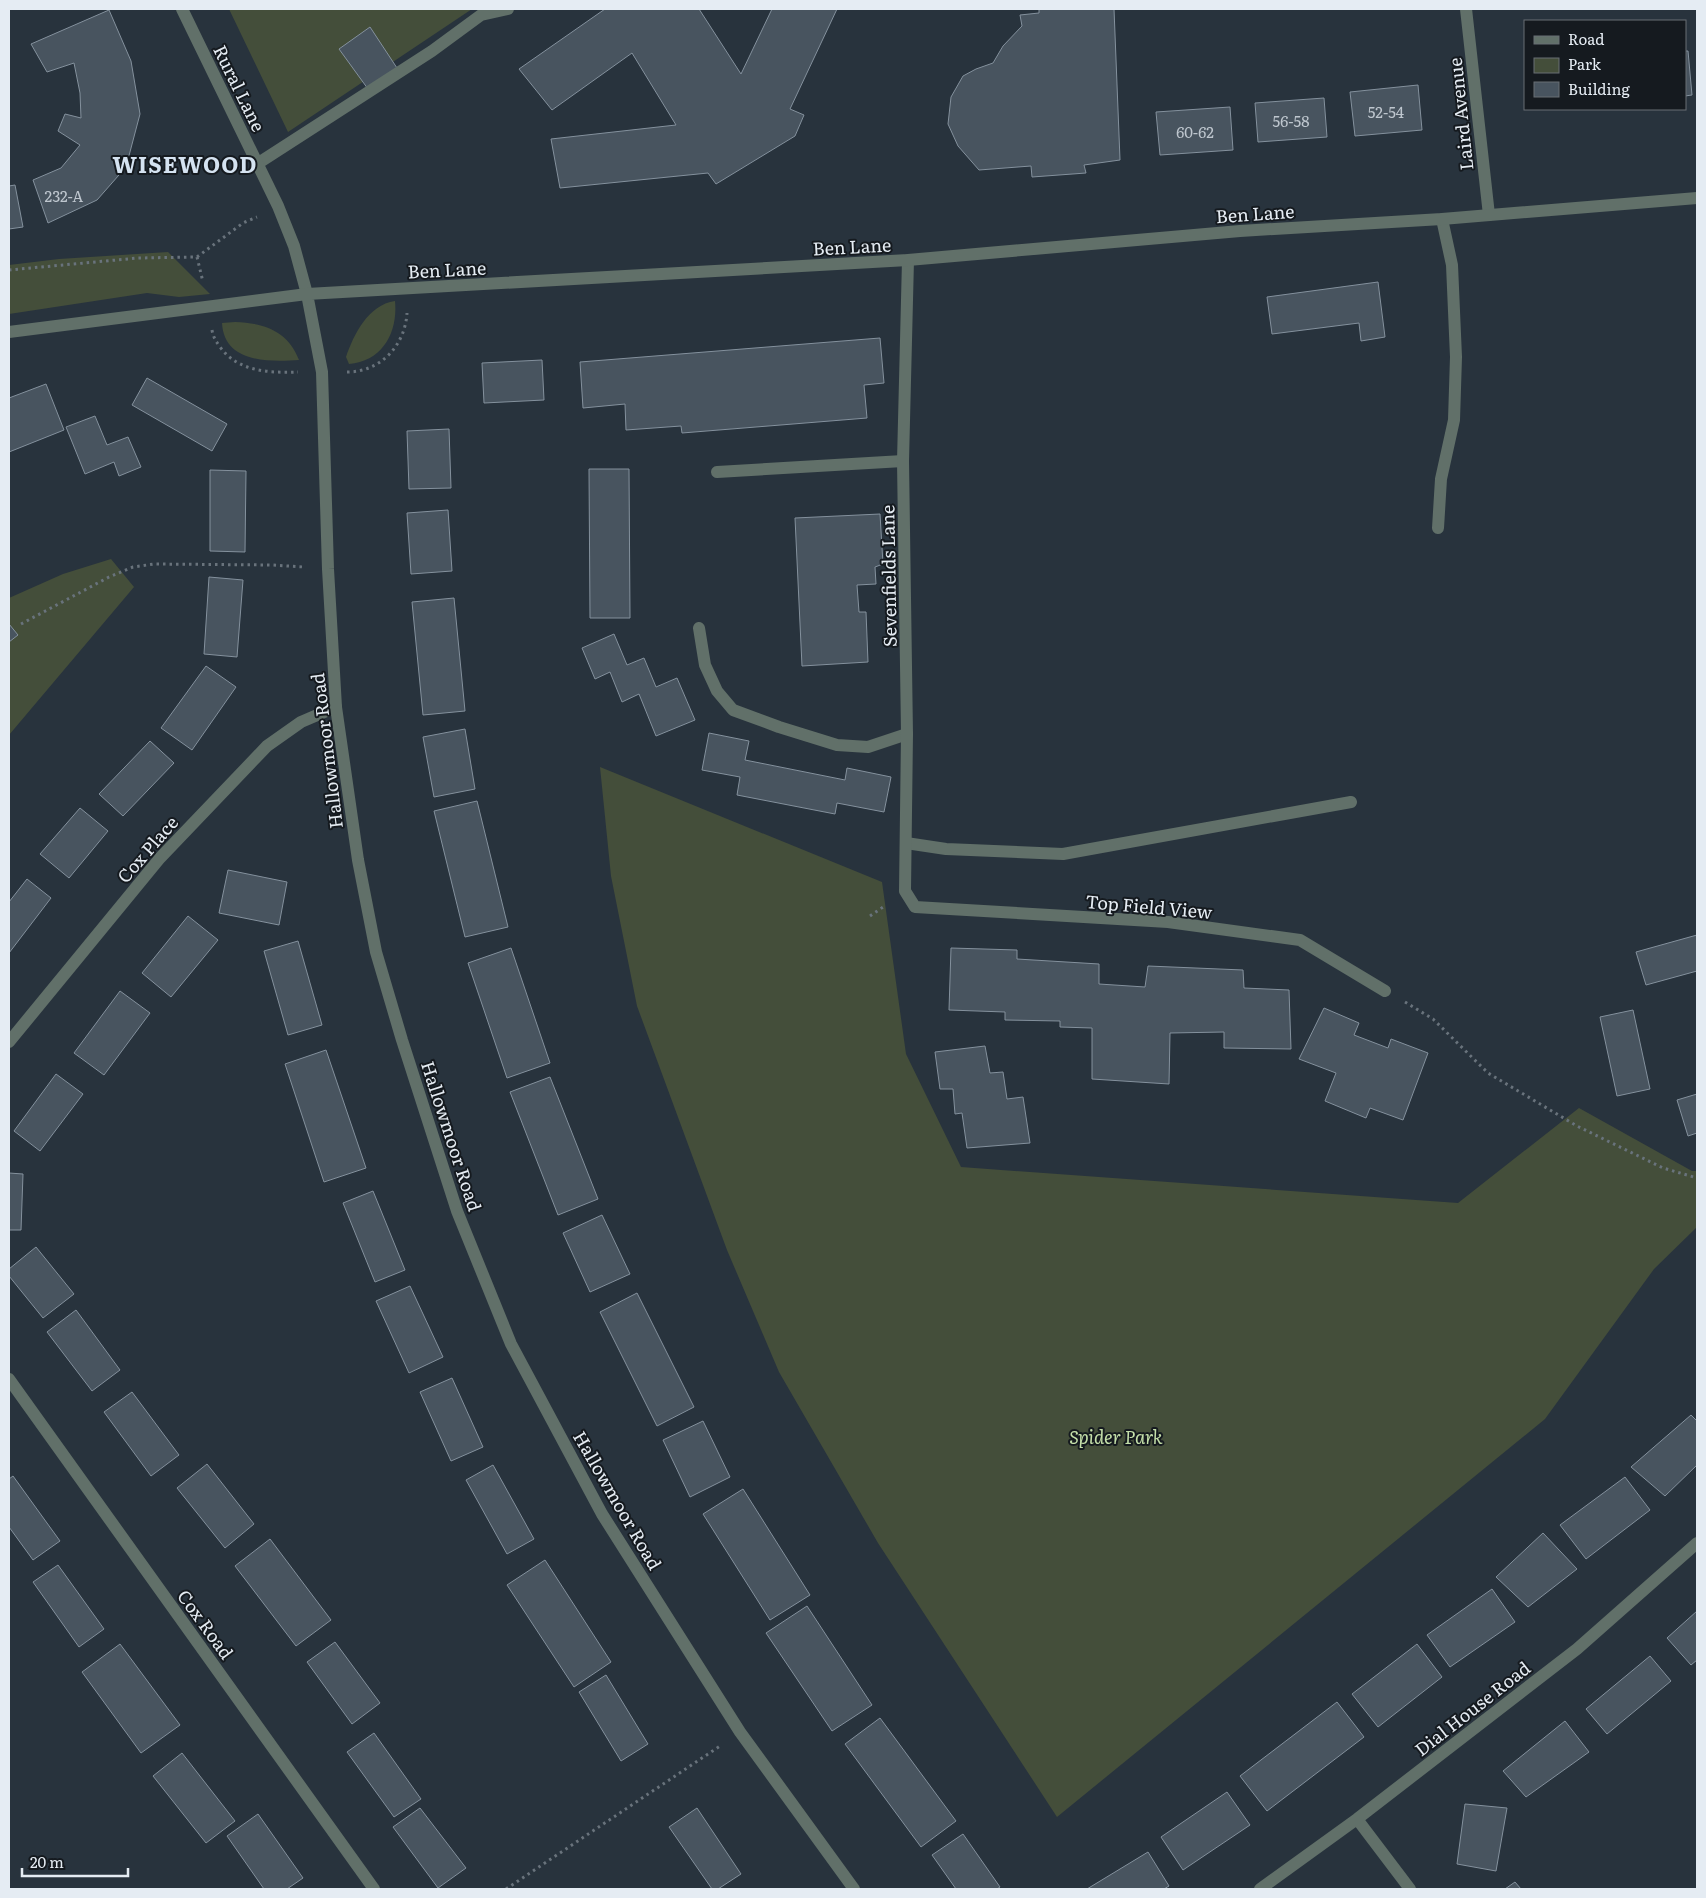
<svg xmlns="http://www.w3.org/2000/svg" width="1706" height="1898" font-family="Literata,serif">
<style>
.green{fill:#444e3a}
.building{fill:#48545f;stroke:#84919d}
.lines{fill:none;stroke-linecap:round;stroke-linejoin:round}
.path{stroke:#69737c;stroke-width:3;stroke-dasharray:2.5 4;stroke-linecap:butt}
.service{stroke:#617069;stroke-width:12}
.minor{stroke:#617069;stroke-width:12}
.tertiary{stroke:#617069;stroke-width:12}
.labels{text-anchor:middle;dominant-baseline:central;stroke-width:4;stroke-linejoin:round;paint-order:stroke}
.number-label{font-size:15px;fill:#bec6ce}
.street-label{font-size:18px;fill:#e5ecf3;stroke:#151a1f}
.park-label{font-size:18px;font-style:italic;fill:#c5e0aa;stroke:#151a1f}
.district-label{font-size:22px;font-weight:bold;letter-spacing:1px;fill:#d5e3f1;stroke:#151a1f}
</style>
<rect width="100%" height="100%" fill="#28333d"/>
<path class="green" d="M229 9H472L288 132Z
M168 252 210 294 179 297 147 293 9 314V265L59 259Z
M395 301C398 332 383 361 349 364L346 357C354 334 368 305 395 301Z
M235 322C264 323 288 331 299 360 269 362 224 363 222 323Z
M111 559 134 587 9 735V598L63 574Z
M600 767 882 882 906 1054 961 1167 1458 1203 1579 1108 1692 1171H1697V1227L1654 1269 1545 1419 1057 1817 878 1543 779 1372 727 1250 637 1006 611 876Z"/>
<path class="building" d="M605 9H699L741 74 772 9H837L790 109 804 115 795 136 716 184 708 173 560 188 551 139 676 125 632 53 552 110 519 69Z
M1039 9H1114L1120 160 1084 165 1086 173 1032 177 1031 166 979 170 958 146 948 124 951 97 963 76 976 69 993 63 1003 46 1022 26 1020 15 1039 13Z
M109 10 131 61 140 114 126 167 97 200 48 223 33 180 61 168 80 145 58 131 65 114 81 118 80 93 74 63 47 72 31 44Z
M370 27 397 68 368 89 339 49Z
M1685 51H1688L1692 95 1685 96Z
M1418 85 1422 130 1355 136 1350 92Z
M1324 98 1327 137 1258 142 1255 103Z
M1230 107 1233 150 1160 155 1156 112Z
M15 185 23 227 9 229V186Z
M1378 282 1385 337 1361 341 1359 323 1272 334 1267 297Z
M880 338 884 383 864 385 867 418 682 433 681 426 626 430 625 404 583 408 580 362Z
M542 360 544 400 484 403 482 363Z
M147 378 227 424 212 451 132 405Z
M46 384 64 430 9 452V398Z
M95 416 107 445 128 437 141 467 119 476 114 462 85 474 66 427Z
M449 429 451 488 409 489 407 431Z
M589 469H629L630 618H590Z
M210 470 246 471 245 552 210 551Z
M448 510 452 571 411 574 407 513Z
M880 514 883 564 875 567 876 584 857 585 859 612H866L868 662 802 666 795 518Z
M209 577 243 580 237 657 204 654Z
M454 598 465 711 423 715 412 602Z
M9 624 18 635 9 642Z
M614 634 627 665 644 658 656 687 677 678 695 720 656 736 639 694 622 702 610 672 595 679 582 648Z
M206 666 236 687 192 750 161 728Z
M465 729 475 789 434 797 423 737Z
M709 733 749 741 745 760 845 780 847 768 891 777 884 812 837 803 835 814 737 795 740 777 702 770Z
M150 741 174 763 123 816 99 794Z
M477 801 508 927 465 937 434 811Z
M80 808 108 831 69 878 40 854Z
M228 870 287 882 279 925 219 913Z
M27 879 51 898 9 953V902Z
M188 916 218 940 171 997 142 973Z
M1697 935V971L1646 985 1636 952Z
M298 941 322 1025 288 1035 264 951Z
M511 948 550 1063 507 1078 468 963Z
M951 948 1017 950V959L1099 964V984L1145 987 1148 966 1243 970 1244 988 1289 990 1291 1049 1224 1048V1032L1170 1033 1169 1084 1092 1079V1028L1060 1027V1021L1005 1020V1012L949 1010Z
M120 991 150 1013 104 1075 74 1053Z
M1324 1008 1359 1023 1354 1035 1388 1048 1391 1039 1428 1053 1403 1120 1370 1108 1366 1118 1325 1101 1336 1073 1299 1059Z
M1633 1010 1650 1089 1617 1096 1600 1017Z
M985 1046 990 1073 1003 1072 1007 1099 1023 1097 1030 1143 967 1148 962 1113 955 1114 953 1089H940L935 1052Z
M326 1050 366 1168 324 1182 285 1064Z
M56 1074 83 1094 40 1151 14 1131Z
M550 1077 598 1199 558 1215 510 1092Z
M1697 1094V1133L1688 1136 1677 1100Z
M9 1173 23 1174 21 1230H9Z
M373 1191 405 1270 375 1282 343 1203Z
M602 1215 630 1274 590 1292 563 1233Z
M36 1247 74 1294 43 1318 9 1276V1269Z
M410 1286 443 1357 409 1373 376 1301Z
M637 1293 694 1407 657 1426 600 1312Z
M76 1310 120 1370 92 1391 47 1332Z
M452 1378 483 1447 451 1461 420 1392Z
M132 1392 179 1455 151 1476 104 1412Z
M1691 1415 1697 1421V1465L1665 1496 1631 1467Z
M703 1421 730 1477 690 1497 663 1440Z
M207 1464 254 1524 225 1548 177 1488Z
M493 1465 534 1539 507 1554 466 1480Z
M13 1476 60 1541 33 1560 9 1527V1479Z
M1625 1477 1650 1510 1586 1559 1560 1525Z
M743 1489 810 1595 770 1620 703 1514Z
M1543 1533 1577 1569 1528 1607 1496 1577Z
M270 1539 331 1620 296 1646 235 1566Z
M545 1560 611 1662 574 1687 507 1585Z
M58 1565 104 1629 79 1647 33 1582Z
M1492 1589 1515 1622 1450 1667 1427 1635Z
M807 1606 872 1705 832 1731 766 1633Z
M1697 1611V1660L1691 1665 1667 1638Z
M335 1642 380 1703 352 1724 307 1662Z
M120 1644 180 1725 141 1753 82 1672Z
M1417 1644 1442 1677 1378 1727 1352 1694Z
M1650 1656 1671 1681 1607 1734 1586 1709Z
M606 1675 648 1744 621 1761 579 1692Z
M1337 1702 1364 1737 1267 1811 1240 1776Z
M880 1718 956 1821 921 1847 845 1744Z
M1565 1721 1589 1752 1526 1797 1503 1771Z
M374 1733 421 1799 394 1817 347 1752Z
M182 1753 235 1821 206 1843 153 1776Z
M1227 1792 1250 1825 1183 1870 1161 1837Z
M1465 1804 1507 1808 1496 1871 1457 1864Z
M420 1808 466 1868 438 1888 393 1827Z
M697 1808 741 1874 718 1889H712L669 1827Z
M258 1814 303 1878 287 1889H264L227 1836Z
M963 1834 1000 1887 997 1889H956L932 1855Z
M1148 1852 1169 1886 1164 1889H1087Z
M1515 1882 1521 1889H1505Z"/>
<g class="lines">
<path class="path" d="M197 257 243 223 257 217
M9 270 138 258 197 257 203 282
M212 330C213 337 216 341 220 347 238 372 270 373 298 372
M347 372C380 372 405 346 407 313
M21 624 109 577 133 567 154 564 272 565 304 567
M870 916 886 905
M1405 1002 1433 1019 1488 1073 1577 1126 1663 1168 1697 1178
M506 1889 720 1746"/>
<path class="service" d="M257 164 432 51 481 15 508 9
M717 472 903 461
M1438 528 1441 479 1454 420 1456 357 1452 265 1442 219
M699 628 705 665 717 691 733 710 779 727 837 745 868 747 907 734
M906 843 946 849 1063 854 1351 802"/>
<path class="minor" d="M182 9 278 206 294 246 307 294
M1466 9 1489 215
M908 260 903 461 907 734 905 891 915 907 1168 922 1300 940 1385 991
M9 1042 160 858 267 746 301 722 336 707
M9 1379 374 1889
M1357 1819 1410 1889
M1260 1889 1357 1819 1577 1649 1697 1543"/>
<path class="tertiary" d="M307 294 322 372 328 569 336 707 358 860 376 952 402 1040 457 1211 511 1344 602 1514 740 1732 854 1889
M9 332 307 294 908 260 1240 231 1442 219 1697 198"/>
</g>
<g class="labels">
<g class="number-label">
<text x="1386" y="111">52-54</text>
<text x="1291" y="120">56-58</text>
<text x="1195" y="131">60-62</text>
<text x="64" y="195">232-A</text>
</g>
<g class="street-label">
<text transform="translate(240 88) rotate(64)">Rural Lane</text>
<text transform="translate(1460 114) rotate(-96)">Laird Avenue</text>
<text transform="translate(1255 213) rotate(-4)">Ben Lane</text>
<text transform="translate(852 246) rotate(-3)">Ben Lane</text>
<text transform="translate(447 269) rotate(-3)">Ben Lane</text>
<text transform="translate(888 576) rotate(-91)">Sevenfields Lane</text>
<text transform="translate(326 751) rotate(-97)">Hallowmoor Road</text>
<text transform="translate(147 849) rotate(-49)">Cox Place</text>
<text transform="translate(1149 906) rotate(5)">Top Field View</text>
<text transform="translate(452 1136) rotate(72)">Hallowmoor Road</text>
<text transform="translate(618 1500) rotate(60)">Hallowmoor Road</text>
<text transform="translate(206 1624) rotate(54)">Cox Road</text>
<text transform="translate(1472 1708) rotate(-38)">Dial House Road</text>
</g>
<g class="park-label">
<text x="1116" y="1436">Spider Park</text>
</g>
<g class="district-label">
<text x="185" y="163">WISEWOOD</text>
</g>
</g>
<rect width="1706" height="1898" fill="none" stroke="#e5ecf3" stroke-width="20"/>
<rect x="1524" y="20" width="162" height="90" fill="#151a1f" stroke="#686e74"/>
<rect x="1534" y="36" width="25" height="8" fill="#617069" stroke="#686e74"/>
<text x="1568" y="45" font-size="15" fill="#e5ecf3">Road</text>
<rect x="1534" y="58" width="25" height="15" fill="#444e3a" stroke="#686e74"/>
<text x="1568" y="70" font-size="15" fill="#e5ecf3">Park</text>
<rect x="1534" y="82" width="25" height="15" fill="#48545f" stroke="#686e74"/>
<text x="1568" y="95" font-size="15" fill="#e5ecf3">Building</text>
<path d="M22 1868v8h106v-8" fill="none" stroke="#e5ecf3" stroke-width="2.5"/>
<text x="30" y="1868" font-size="15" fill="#e5ecf3" stroke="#151a1f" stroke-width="4" paint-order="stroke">20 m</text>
</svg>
